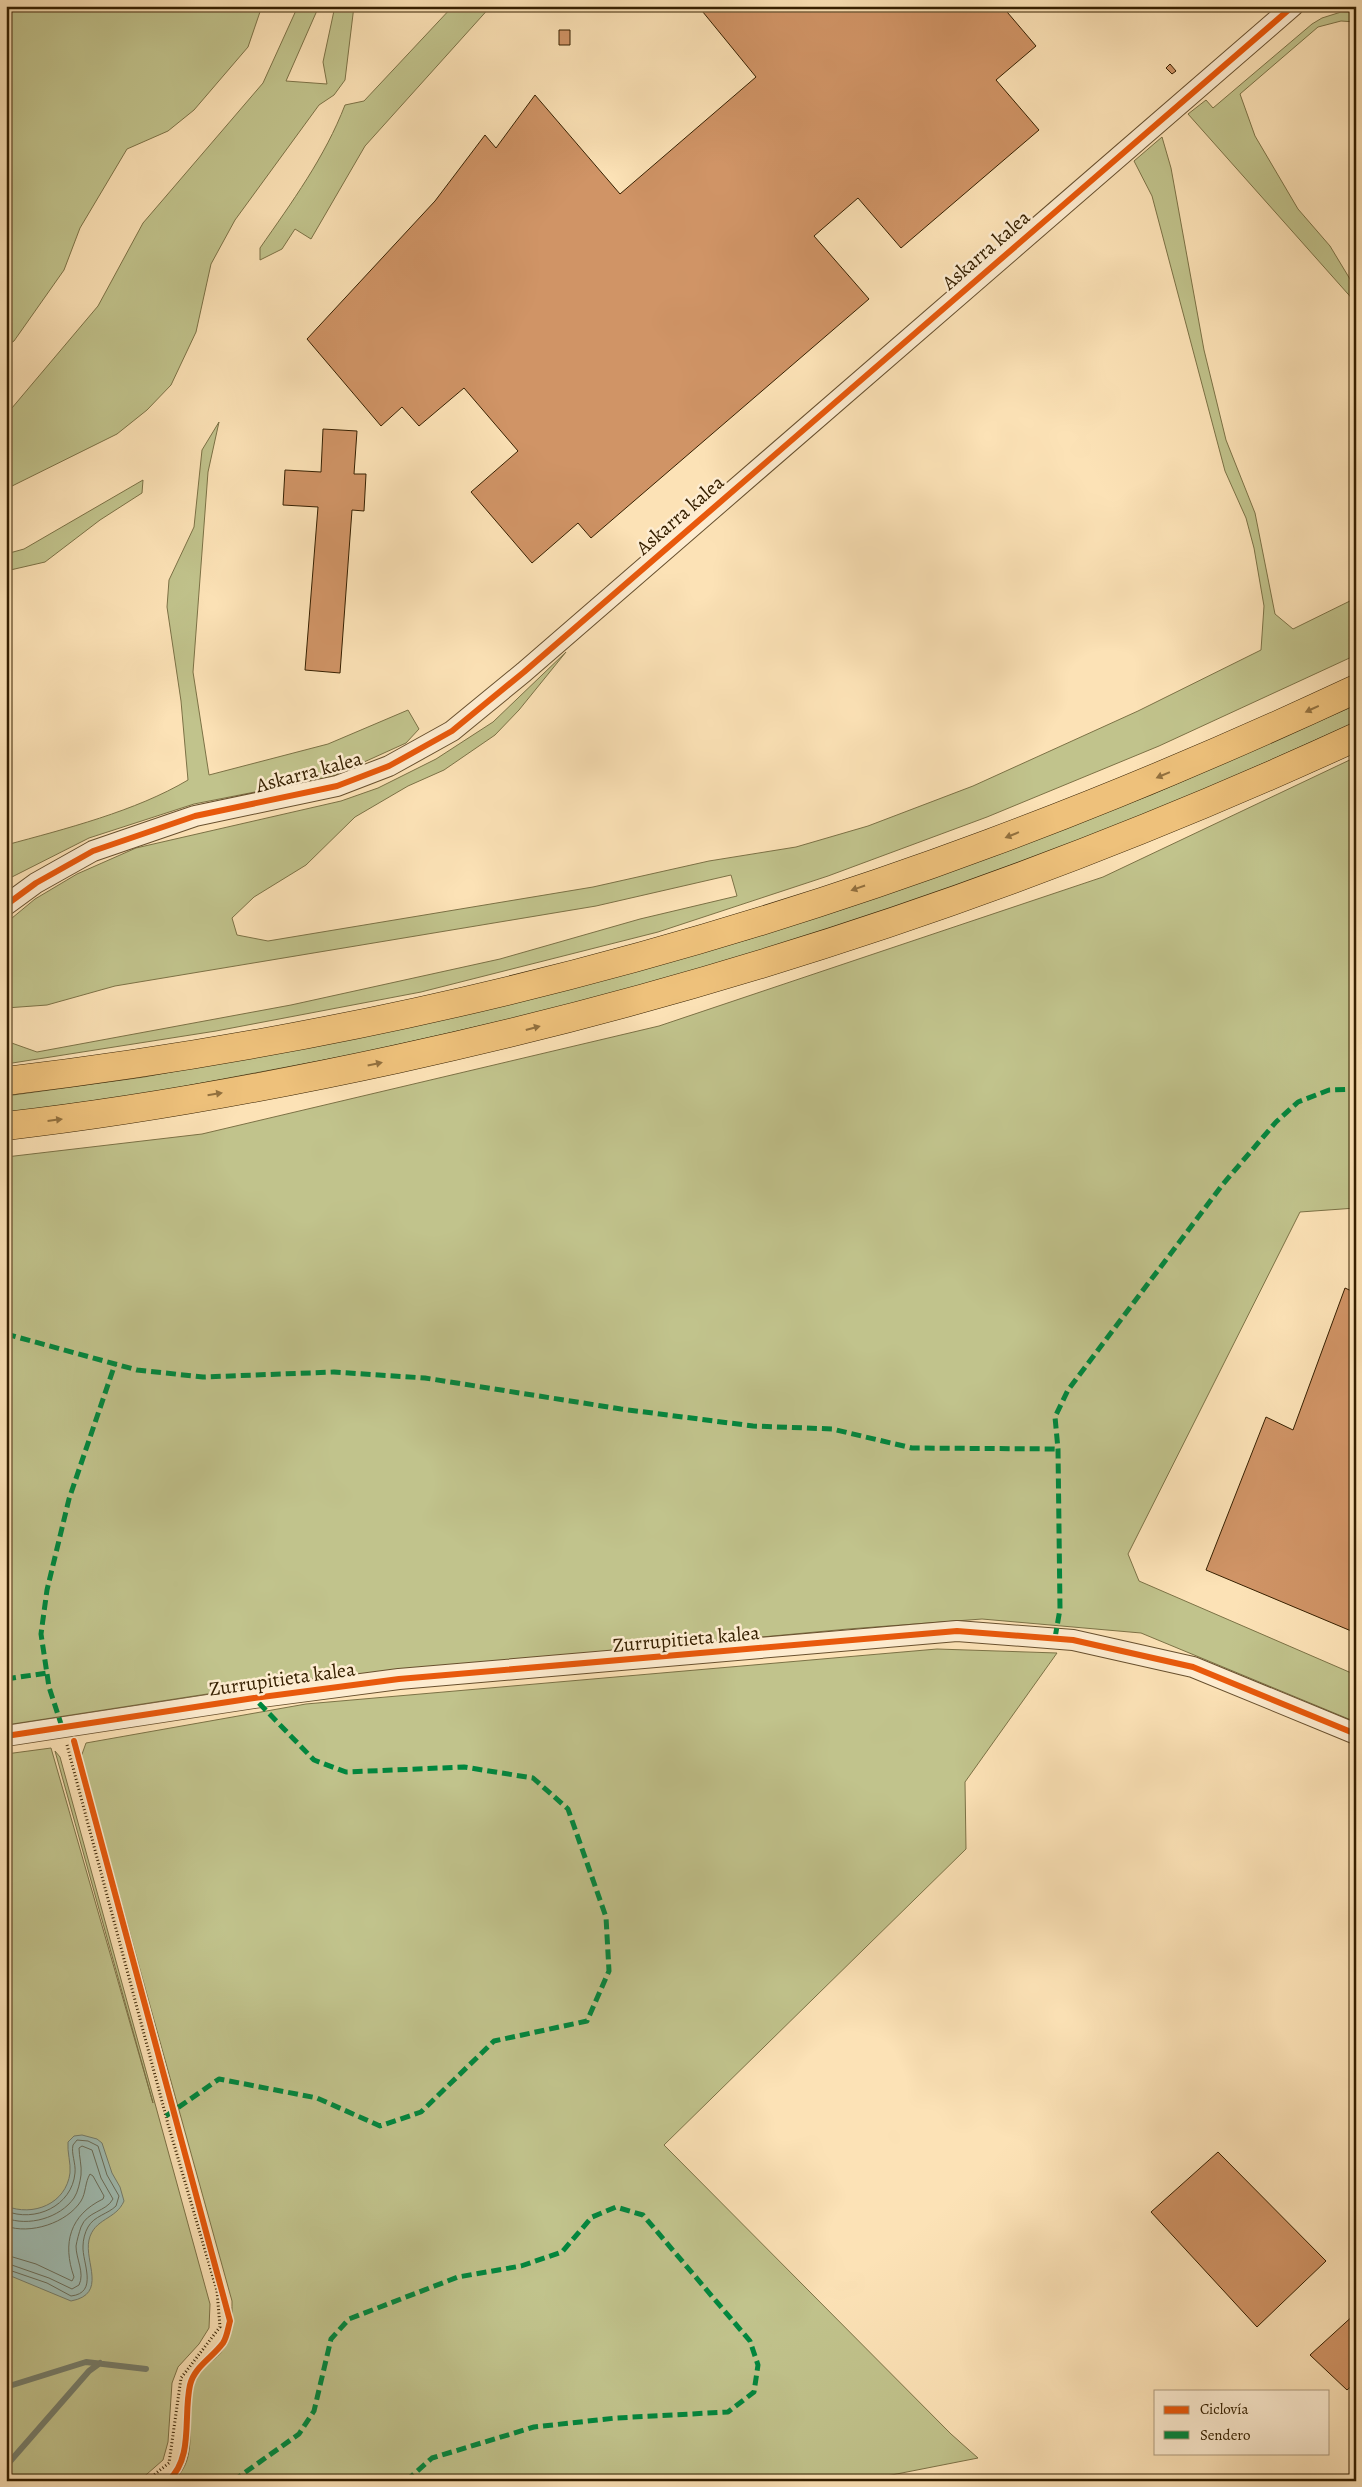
<svg xmlns="http://www.w3.org/2000/svg" width="1362" height="2487" font-family="Alegreya,serif">
<style>
.green{fill:#c1c38c;stroke:#7c7246}
.water{fill:#a0bdb3;stroke:#767e6c}
.lines{fill:none;stroke-linecap:round;stroke-linejoin:round}
.shore{stroke:#6b6e5a;stroke-width:1}
.stream{stroke:#767e6c;stroke-width:6}
.building{fill:#d09466;stroke:#362001}
.minor-casing{stroke:#68502e;stroke-width:22}
.motorway-casing{stroke:#362001;stroke-width:29}
.path{stroke:#362001;stroke-width:3;stroke-dasharray:1 2.5;stroke-linecap:butt}
.minor{stroke:#fdecd0;stroke-width:20}
.motorway{stroke:#eec17b;stroke-width:28}
.quiet{stroke:#00873e;stroke-width:5;stroke-dasharray:10 5;stroke-linecap:butt}
.cycleway-casing{stroke:#fdecd0;stroke-width:9}
.cycleway{stroke:#e8590c;stroke-width:6}
.oneway{fill:#92703e}
.labels{text-anchor:middle;dominant-baseline:central;stroke-width:5;stroke-linejoin:round;paint-order:stroke}
.street-label{font-size:20px;fill:#362001;stroke:#fdecd0}
</style>
<rect width="100%" height="100%" fill="#fce2b6"/>
<filter id="stains"><feTurbulence type="fractalNoise" baseFrequency=".004" numOctaves="4"/><feColorMatrix values="0 0 0 0 .2 0 0 0 0 .09 0 0 0 0 .02 0 0 0 .5 -.17"/></filter>
<radialGradient id="worn" r=".72"><stop offset=".6" stop-color="#630" stop-opacity="0"/><stop offset="1" stop-color="#630" stop-opacity=".3"/></radialGradient>
<path class="green" d="M6 6H262L248 47 194 110 168 131 127 149 80 228 64 270 14 341 6 346Z
M298 6H319L286 81 327 84 323 62 335 6H354L345 80 334 95 319 105 235 220 211 264 196 332 171 385 147 410 117 434 6 489V415L98 306 143 223 263 83Z
M453 6H491L365 146 311 239 295 229 282 249 260 260V248C292 202 325 157 345 105L364 101Z
M1341 12 1356 13V22L1341 21 1318 27 1240 94 1255 136 1298 209 1330 246 1356 289V303L1188 114 1206 100 1213 108 1312 24 1322 18Z
M1162 137 1171 168 1204 350 1226 440 1255 513 1275 614 1293 629 1356 598V655L1159 746 987 817 828 876 658 932 421 992 216 1031 6 1064V1041L37 1052 291 1005 500 959 640 919 737 896 731 875 596 906 115 986 47 1005 6 1008V923L35 899 77 874 136 848 341 801 378 788 436 759 493 722 566 652 519 710 495 735 444 770 408 786 355 817 306 865 254 897 232 918 237 935 268 941 593 887 709 861 796 847 868 826 973 786 1138 711 1261 650 1264 606 1254 548 1246 518 1225 471 1152 196 1134 161Z
M219 422 208 472 193 672 209 775 328 744 408 710 419 729 406 743 331 777 194 804 89 838 6 880V845C65 829 136 811 188 780L181 701 167 607 169 580 194 527 202 450Z
M143 480 142 493 100 520 45 562 6 571V554L24 549Z
M1356 705V722L1161 809 970 883 760 954 585 1002 361 1053 149 1093 6 1113V1096L144 1077 353 1038 578 986 749 939 966 864 1151 795Z
M1356 757V1208L1300 1212 1128 1554 1139 1581 1356 1675V1722L1141 1633 982 1619 848 1629 298 1680 6 1725V1157L202 1134 659 1026 1103 877Z
M937 1649 1057 1653 965 1782 966 1849 664 2145 951 2434 978 2458 861 2481H173C201 2457 184 2421 192 2391 198 2363 216 2364 225 2346 232 2333 232 2315 232 2301L81 1757 86 1743 306 1704Z
M51 1748 153 2103 55 1751 60 1757 210 2304 209 2328 199 2344 178 2367 172 2383 168 2442 163 2460 139 2481H6V1754Z"/>
<path class="water" d="M82 2135 97 2139 102 2143 112 2173 120 2187 124 2201C116 2220 94 2218 89 2240 84 2262 108 2294 71 2301L6 2274V2206C33 2217 66 2204 70 2173 71 2163 67 2152 68 2142L74 2136Z"/>
<g class="lines">
<path class="shore" d="M6 2211C35 2223 72 2206 75 2173 76 2163 71 2154 73 2145L77 2140 88 2141 98 2146 107 2175 119 2196 116 2206C108 2214 94 2216 88 2227 85 2232 83 2240 83 2246 82 2262 99 2293 71 2296L47 2283 6 2269
M6 2218C28 2227 60 2218 74 2198 78 2192 80 2182 81 2175 82 2166 79 2156 79 2148L82 2146 92 2150 101 2178 113 2199C106 2212 87 2211 81 2227 79 2233 77 2240 76 2246 76 2259 85 2273 79 2285L72 2289 49 2278 6 2263
M6 2226C30 2235 67 2223 81 2201 86 2193 85 2182 90 2174L93 2176 104 2196 103 2199C70 2215 62 2243 74 2277L72 2281 36 2264 6 2255"/>
<path class="stream" d="M6 2387 86 2362 146 2369
M6 2466 89 2371 100 2363"/>
</g>
<path class="building" d="M698 6H1002L1036 46 996 80 1039 130 901 248 858 198 814 236 869 299 591 538 578 523 532 563 471 492 518 451 464 388 419 426 402 407 381 426 307 339 435 201 485 135 496 148 535 95 620 194 756 77Z
M559 30H570V45H559Z
M1170 64 1176 71 1172 74 1166 68Z
M323 429 357 431 354 474H366L364 511 352 510 340 673 305 670 318 507 283 505 285 470 321 472Z
M1345 1288 1356 1293V1633L1206 1570 1266 1417 1293 1430Z
M1218 2152 1326 2261 1257 2327 1151 2212Z
M1356 2313V2382L1347 2390 1310 2355Z"/>
<g class="lines">
<defs>
<path id="minor" d="M6 905 36 883 93 851 195 816 337 786 389 766 452 731 524 672 1293 6
M6 1736 254 1698 399 1679 957 1631 1073 1640 1193 1667 1356 1734"/>
<path id="motorway" d="M6 1081C341 1041 674 961 990 843 1114 797 1236 745 1356 689
M6 1126C137 1111 268 1087 397 1059 728 987 1048 879 1356 737"/>
</defs>
<use href="#minor" class="minor-casing"/>
<use href="#motorway" class="motorway-casing"/>
<path class="path" d="M67 1745 168 2124 217 2291 220 2327 181 2378 169 2463 146 2481"/>
<use href="#minor" class="minor"/>
<use href="#motorway" class="motorway"/>
<path class="quiet" d="M6 1334 137 1370 203 1377 334 1372 425 1378 621 1409 753 1426 832 1429 912 1448 1058 1449
M1055 1638 1060 1609 1058 1449 1055 1417 1068 1390 1223 1184 1276 1122 1298 1102 1329 1090 1356 1089
M6 1679 47 1673
M62 1727 49 1687 41 1634 47 1590 69 1499 115 1364
M166 2116 219 2079 317 2098 380 2126 421 2112 494 2041 587 2021 609 1971 606 1917 568 1809 533 1778 464 1767 346 1772 314 1760 254 1698
M233 2481 299 2434 314 2411 331 2339 349 2319 458 2277 521 2266 562 2252 592 2217 616 2207 643 2215 750 2341 758 2365 754 2392 728 2412 616 2418 534 2427 432 2458 406 2481"/>
<defs>
<path id="cycleway" d="M6 905 36 883 93 851 195 816 337 786 389 766 452 731 524 672 1293 6
M6 1736 254 1698 399 1679 957 1631 1073 1640 1193 1667 1356 1734
M74 1741 230 2321C228 2328 227 2337 223 2343 212 2358 194 2367 190 2385 183 2416 194 2458 168 2481"/>
</defs>
<use href="#cycleway" class="cycleway-casing"/>
<use href="#cycleway" class="cycleway"/>
</g>
<defs><path id="oneway-solid" d="M-6-.8H1V-3.2L6.5 0L1 3.2V.8H-6Z" transform="scale(1.25)"/></defs>
<g class="oneway">
<use href="#oneway-solid" transform="translate(1312 709) rotate(155)"/>
<use href="#oneway-solid" transform="translate(1163 775) rotate(157)"/>
<use href="#oneway-solid" transform="translate(1012 835) rotate(158)"/>
<use href="#oneway-solid" transform="translate(858 888) rotate(161)"/>
<use href="#oneway-solid" transform="translate(533 1028) rotate(-15)"/>
<use href="#oneway-solid" transform="translate(375 1064) rotate(-12)"/>
<use href="#oneway-solid" transform="translate(215 1094) rotate(-9)"/>
<use href="#oneway-solid" transform="translate(55 1120) rotate(-7)"/>
</g>
<g class="labels">
<g class="street-label">
<text transform="translate(986 250) rotate(-41)">Askarra kalea</text>
<text transform="translate(680 515) rotate(-41)">Askarra kalea</text>
<text transform="translate(309 772) rotate(-15)">Askarra kalea</text>
<text transform="translate(686 1639) rotate(-5)">Zurrupitieta kalea</text>
<text transform="translate(282 1679) rotate(-8)">Zurrupitieta kalea</text>
</g>
</g>
<rect width="1362" height="2487" fill="none" stroke="#fce2b6" stroke-width="25"/>
<rect x="8" y="8" width="1347" height="2472" fill="none" stroke="#362001" stroke-width="2.5"/>
<rect x="12" y="12" width="1337" height="2462" fill="none" stroke="#362001"/>
<rect x="1154" y="2390" width="175" height="65" fill="#fdecd0" stroke="#ad9a7d"/>
<rect x="1164" y="2406" width="25" height="8" fill="#e8590c" stroke="#ad9a7d"/>
<text x="1200" y="2414" font-size="15" fill="#362001">Ciclovía</text>
<rect x="1164" y="2431" width="25" height="8" fill="#00873e" stroke="#ad9a7d"/>
<text x="1200" y="2440" font-size="15" fill="#362001">Sendero</text>
<rect width="100%" height="100%" filter="url(#stains)"/>
<rect width="100%" height="100%" fill="url(#worn)"/>
</svg>
